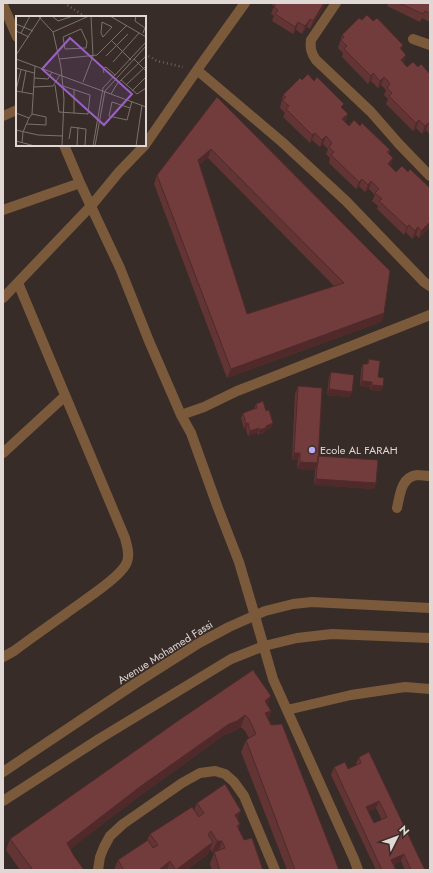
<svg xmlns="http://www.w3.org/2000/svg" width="433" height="873" font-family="Jost,sans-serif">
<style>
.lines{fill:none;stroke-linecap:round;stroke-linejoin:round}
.path{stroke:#6a605c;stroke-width:2.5;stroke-dasharray:1 3;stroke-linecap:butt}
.lane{stroke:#7b5a3c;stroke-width:10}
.street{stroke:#7b5a3c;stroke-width:10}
.wall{fill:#623434;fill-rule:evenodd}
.shaded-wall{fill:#502a2b}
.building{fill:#723c3d;stroke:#502a2b;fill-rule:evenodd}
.poi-dot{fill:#b9abf7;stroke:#382c28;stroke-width:1.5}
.labels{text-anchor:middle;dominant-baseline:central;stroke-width:3;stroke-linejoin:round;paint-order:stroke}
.poi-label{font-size:11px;fill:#e0d8d5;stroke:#382c28;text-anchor:start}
.street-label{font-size:11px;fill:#e0d8d5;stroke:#382c28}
.inset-road{fill:none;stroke:#7b716d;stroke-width:1}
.view{fill:#9960c6;fill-opacity:0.15;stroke:#9960c6;stroke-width:2}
.inset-edge{fill:none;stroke:#e0d8d5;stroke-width:2}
</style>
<rect width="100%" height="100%" fill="#382c28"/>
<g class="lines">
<path class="path" d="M64 3 86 17
M145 54 157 61 183 67"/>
<path class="lane" d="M413 39 430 45"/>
<path class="street" d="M336 3 311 40C310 48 311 53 316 60L371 112 399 144 430 176
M3 5 17 37
M197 70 282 142 346 201 424 282 430 286
M3 116 17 110
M64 145 80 183 120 268 149 341 181 415 191 433 218 508 239 562 255 616 273 679 354 859 358 870
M145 145 197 70 245 3
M3 210 80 183
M3 298 91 206 119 172 145 145
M181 415 204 407 237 391 430 315
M3 453 65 396
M397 508C400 495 401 477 417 475 421 475 426 476 430 476
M3 657 14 651C30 639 47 627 64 615 78 604 121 578 127 562 130 554 127 546 125 538L18 283
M287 710 351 695 405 687 430 689
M3 772 136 683 199 643 229 627 265 611 293 604 312 602 430 608
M3 801 99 739 231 659 264 646 297 638 332 634 430 638
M98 870 100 857 104 847 110 836 123 824 182 783 200 773 215 771 225 774 234 782 244 796 275 870"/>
</g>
<path class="wall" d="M273 3H326L310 29 307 27 302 34 296 30 293 34 272 21 274 16 271 14 274 6 272 5Z
M388 3H430V22L422 18 420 22 387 6Z
M362 20 373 21 403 45 401 49 406 55 403 63 407 67H418L430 74V135L426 130 422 134 416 128 413 131 386 104 388 99 384 95 386 90 381 85 378 88 371 81 368 84 342 57 343 53 338 48 342 35Z
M283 95 342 108 348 114 345 122 349 126H360L390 150 389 154 390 166 396 172H408L430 188V227L419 238 416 235 412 239 406 232 404 235 377 209 378 206 372 201 375 195 369 189 365 192 359 186 356 189 329 163 330 158 326 154 328 149 323 144 320 147 312 140 310 143 283 117 285 113 280 108Z
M217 97 384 313 381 322 227 378 154 184 157 175ZM208 158 334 286 247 314 199 165Z
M369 359 383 386 381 391 370 390V387L360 386 361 369 363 364H367Z
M331 372 350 397 327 395 329 377Z
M298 386 318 456 376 483 374 489 314 485 315 470 297 469 298 460H292L295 394Z
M256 404 271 428 266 430 264 433 258 435 257 433 248 436 246 429H244L241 418 243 413 254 409Z
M268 705 271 711 268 720 339 870H287L241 752 246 740 249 738 245 731 241 727 232 732 224 735 137 798 70 849 74 856 84 870H20L6 850 10 839 182 718Z
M359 757 425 870H405L401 861 394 865 396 870H376L331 775 334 767 348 769 356 765V764ZM376 808 382 820 374 823 368 812Z
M197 803 238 820 239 829 244 840 263 870H212L210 864 214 853 212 852 210 849 208 854 187 870H114L118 860 147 841 150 834 194 810Z"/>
<path class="shaded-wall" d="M324 3H326L310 29 313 21Z
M310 19 307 27 302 34 305 26Z
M298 22 296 30 293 34 295 27Z
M406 55 404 63 398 68 401 60Z
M373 73 371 81 368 84 371 76Z
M384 77 381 85 378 88 380 81Z
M348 114 345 121 340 127 342 119Z
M419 120 416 128 413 131 416 123Z
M428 123 426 130 422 134 425 126Z
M315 133 312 140 310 143 312 135Z
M326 136 323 144 320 147 322 140Z
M211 149 208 158 194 169 198 160Z
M393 158 391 166 385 171 388 164Z
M362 179 359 186 356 189 359 182Z
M371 181 369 189 365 192 368 185Z
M430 222V227L419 238 421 231Z
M409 225 406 232 404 235 407 227Z
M418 227 416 235 412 239 415 231Z
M384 313 381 322 227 378 231 369Z
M362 381 372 382 370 387 360 386Z
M372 385 383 386 381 391 370 390Z
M329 389 352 392 350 397 327 395Z
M248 423 246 429H244L246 424Z
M273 423 271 428 266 430 264 433 258 435 259 430 266 426Z
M259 428 257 433 248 436 250 431Z
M294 453H300L298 460H292Z
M300 462 318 463 315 470 297 469Z
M316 479 376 483 374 489 314 485Z
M271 696 267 707 265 701Z
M271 711 267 723 265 713Z
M245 715 241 727 232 732 224 735 137 798 63 855 67 843 141 786 229 724Z
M379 801 376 808 363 815 366 807Z
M241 811 237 822 235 815Z
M217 841H222L218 853 212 852Z
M213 842 208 854 187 870H176Z
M404 854 401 861 388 868 391 860Z
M170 861 167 870H160V869Z"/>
<path class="building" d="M276 3H324L313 21 310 19 305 26 298 22 295 27 275 14 278 10 274 7Z
M399 3H430V13L425 11 423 14Z
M367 15 373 21 377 18 403 45 400 48 406 55 401 60 407 67 413 62 418 67 421 64 430 74V124L428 123 425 126 419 120 416 123 389 96 392 93 387 88 390 84 387 80 384 77 380 81 373 73 371 76 344 49 347 46 341 40 344 37 342 35 359 18 362 20Z
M308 74 314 81 317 77 344 104 341 107 348 114 342 119 349 126 354 120 360 126 362 123 390 150 387 152 393 158 388 164 396 172 402 166 408 172 410 169 430 188V222L421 231 418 227 415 231 409 225 407 227 379 201 382 199 375 193 379 189 371 181 368 185 362 179 359 182 331 155 334 152 329 147 332 143 326 136 322 140 315 133 312 135 286 109 289 106 282 100 286 97 283 95 300 78 302 80Z
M217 97 390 271 384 313 231 369 157 175ZM211 149 344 283 247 314 198 160Z
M369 359 380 361 378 377 384 378 383 386 372 385V382L362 381 363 364H368Z
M331 372 354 375 352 392 329 389Z
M298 386 322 388 318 463 300 462V453H294Z
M263 401 266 411 269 410 273 423 266 426V428L259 430V428L250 431 248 423 246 424 243 413 257 408 256 404Z
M318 456 378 460 376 483 316 479Z
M253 670 271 696 265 701 271 711 265 713 271 725 282 724 339 870H295L246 740 256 734 249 719 245 715 237 721 229 724 141 786 67 843 74 856 84 870H33L10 839 182 718Z
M369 752 425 870H411L404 854 391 860 396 870H382L334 767 345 762 348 769 361 763 359 757ZM379 801 387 817 374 823 366 807Z
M225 784 241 811 235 815 240 824 237 826 244 840 252 838 263 870H220L214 852 225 848 222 841H217L211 831 208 835 213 842 176 870 170 861 160 869V870H124L118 860 148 840 153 848 158 845 150 834 192 807 199 817 204 813 197 803Z"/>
<circle class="poi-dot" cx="312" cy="450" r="4"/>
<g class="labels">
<g class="poi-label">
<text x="320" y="450">Ecole AL FARAH</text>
</g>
<g class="street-label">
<text transform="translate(165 652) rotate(-32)">Avenue Mohamed Fassi</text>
</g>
</g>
<g transform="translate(16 16)">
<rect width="130" height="130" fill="#382c28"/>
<path class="inset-road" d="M22 0 37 16 45 51 48 83 46 130M36 0 42 5 57 0M94 0 130 21M120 0 119 5 129 12 127 17M86 6 96 11 87 21 85 17ZM0 8 17 15M65 13 71 26 70 32 49 33 47 21ZM0 15 13 21M37 16 73 0M5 17 14 0M95 24 115 44M0 39 25 1M90 40 112 18M0 43 130 91M43 43 81 39 111 9M118 43 130 55M97 46 123 17M0 52 18 57M88 57 87 53 90 51 99 59M18 62 32 63 36 56M105 64 121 78 130 72M67 66 77 40 75 0M39 69 43 96 72 98 74 79 47 70M110 69 130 50M18 71 37 70 44 59M58 73V97M0 74 5 54M0 75 17 78M116 75 130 61M6 76 10 55M95 78 101 68 130 40M114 92 96 86 93 100 111 104 116 85M0 97 13 102M16 98 19 50M0 114 22 119 47 120M53 123 55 111 70 113 69 130M0 125 19 130M6 127 7 116 13 102 16 98 30 101V109L11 108M61 130 62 111M77 130 87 72 130 26M79 130 89 75 130 30M120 130 126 89"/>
<path class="view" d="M54 22 116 78 88 109 26 53Z"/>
<rect width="130" height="130" class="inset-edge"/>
</g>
<rect width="433" height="873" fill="none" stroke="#e0d8d5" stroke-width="8"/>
<g transform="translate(397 837) rotate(48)" stroke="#382c28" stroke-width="3" paint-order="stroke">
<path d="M0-3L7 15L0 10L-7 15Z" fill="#e0d8d5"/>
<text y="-6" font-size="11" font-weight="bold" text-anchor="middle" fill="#e0d8d5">N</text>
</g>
</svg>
